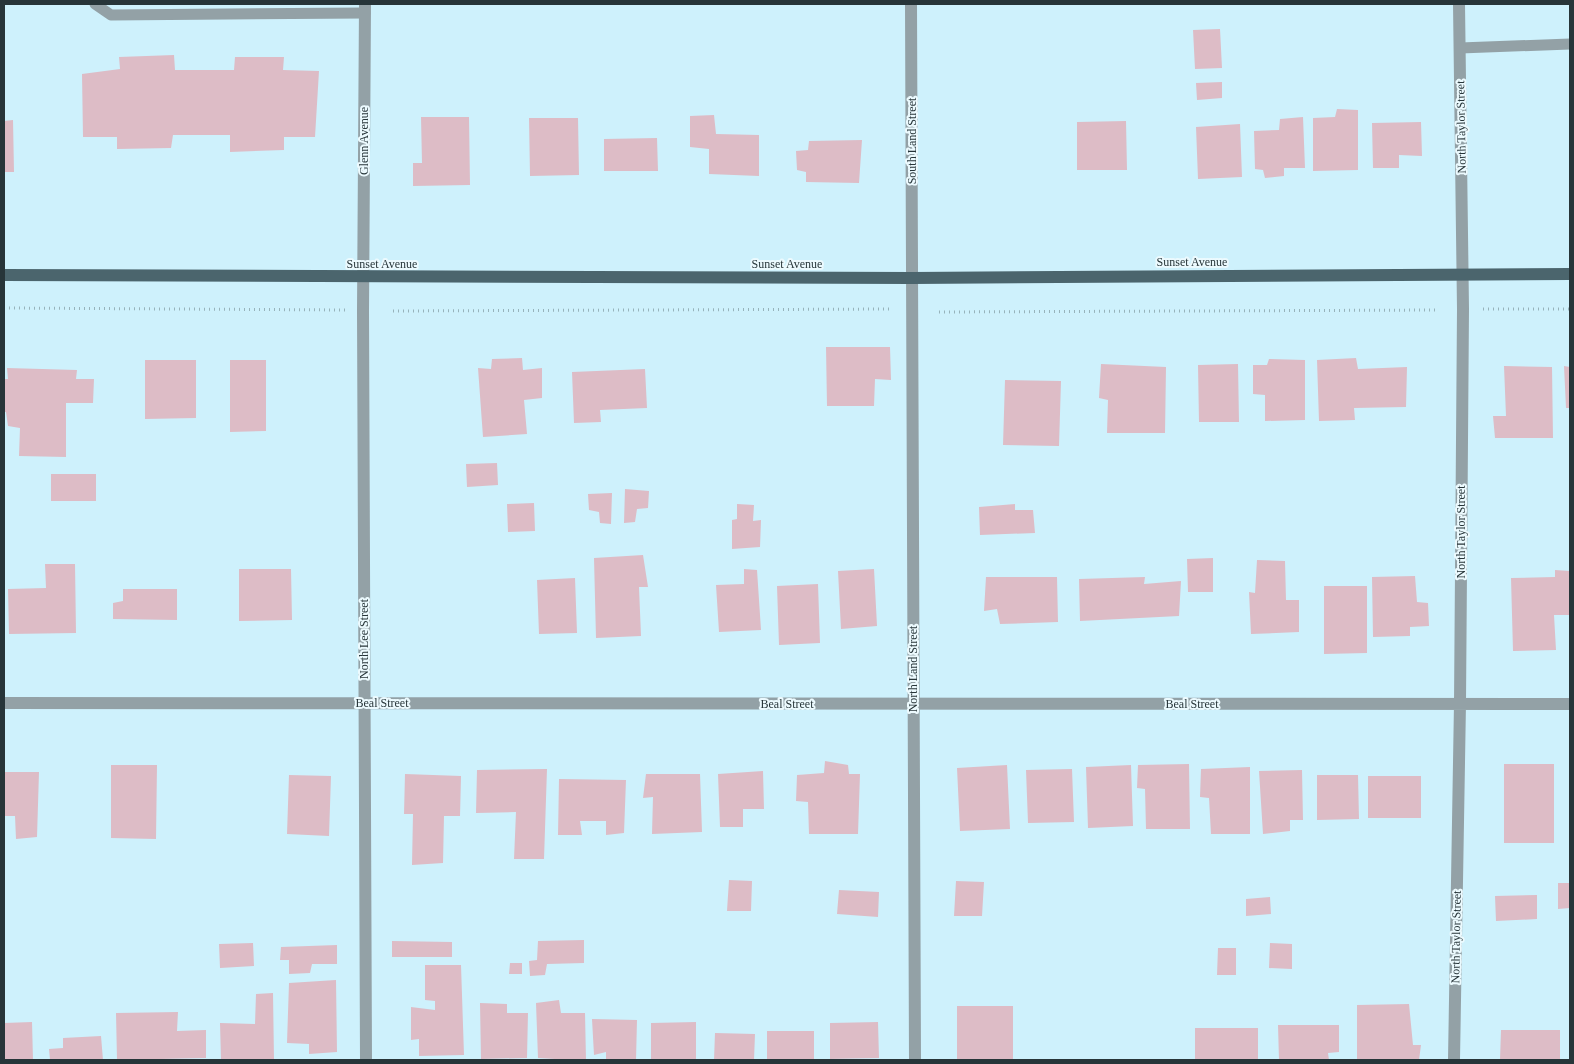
<svg xmlns="http://www.w3.org/2000/svg" width="1574" height="1064" font-family="Georgia,serif">
<style>
.building{fill:#ddbcc6}
.lines{fill:none;stroke-linecap:round;stroke-linejoin:round}
.path{stroke:#97b3bb;stroke-width:3;stroke-dasharray:1 4;stroke-linecap:butt}
.lane{stroke:#93a1a6;stroke-width:11}
.street{stroke:#93a1a6;stroke-width:12}
.primary{stroke:#4b656d;stroke-width:12}
.labels{text-anchor:middle;dominant-baseline:central;stroke-width:4;stroke-linejoin:round;paint-order:stroke}
.street-label{font-size:12px;fill:#273539;stroke:#ecfafe}
</style>
<rect width="100%" height="100%" fill="#cef1fc"/>
<path class="building" d="M1220 29 1222 68 1195 69 1193 30Z
M174 55 175 70H234L235 57H284L283 70 319 71 315 137H284V150L230 152V135H173L171 148 117 149V137H83L82 74 120 69 119 57Z
M1222 82V98L1197 100 1196 83Z
M1337 109 1358 110V170L1313 171V118L1335 117Z
M714 115 716 134 759 135V176L709 174V149L690 147V116Z
M421 117H469L470 185 413 186V163H422Z
M1303 117 1305 168H1284V176L1265 178 1263 170 1255 169 1254 131 1279 130 1280 119Z
M529 118H578L579 175 530 176Z
M13 120 14 172H4V121Z
M1126 121 1127 170H1077V122Z
M1421 122 1422 156 1399 155V168H1373L1372 123Z
M1240 124 1242 177 1198 179 1196 127Z
M657 138 658 171H604V139Z
M862 140 859 183 806 182V172L797 170 796 151 808 150 809 141Z
M826 347H890L891 380 875 379 874 406H827Z
M522 358 523 370 542 368V398L524 400 527 434 483 437 478 368 491 369 492 359Z
M1356 358 1358 369 1407 367 1406 407 1354 408 1355 420 1319 421 1317 360Z
M1269 359 1305 360V420L1265 421V395L1253 394V365H1267Z
M145 360H196V418L145 419Z
M230 360H266V431L230 432Z
M1101 364 1166 367 1165 433H1107L1108 400 1099 398Z
M1238 364 1239 422H1199L1198 365Z
M1504 366 1552 367 1553 438H1495L1493 416H1506Z
M1564 366 1570 367V408H1566Z
M7 368 77 370 76 379H94L93 403H66V457L19 456 20 428 8 426 6 412H4V379H8Z
M645 369 647 408 600 410 601 422 574 423 572 372Z
M1005 380 1061 381 1059 446 1003 445Z
M497 463 498 485 467 487 466 464Z
M51 474H96V501H51Z
M625 489 649 491 648 508 637 509 635 522 624 523Z
M612 493 611 524 600 523 599 512 589 510 588 494Z
M534 503 535 531 508 532 507 504Z
M737 504 754 505 753 521 761 520 760 547 732 549V520L737 519Z
M1015 504V510H1033L1035 533 980 535 979 507Z
M643 555 648 587H639L641 636 596 638 594 558Z
M1213 558V592H1188L1187 559Z
M1257 560 1285 561 1286 600H1299V632L1251 634 1249 592 1255 593Z
M45 564H75L76 633 9 634 8 589 46 588Z
M239 569H291L292 620 239 621Z
M744 569 757 570 761 630 719 632 716 585 744 584Z
M874 569 877 626 841 629 838 571Z
M1555 570 1570 571V615H1554L1556 650 1513 651 1511 578 1555 577Z
M1415 576 1417 602 1428 603 1429 626 1410 627V636L1373 637 1372 577Z
M986 577H1057L1058 622 1000 624 997 609 984 611Z
M1145 577 1144 584 1181 581 1179 616 1080 621 1079 579Z
M575 578 577 633 539 634 537 580Z
M818 584 820 643 779 645 777 586Z
M1324 586H1367V653L1324 654Z
M123 589H177V620L113 619V603L123 601Z
M825 761 848 765 849 774H860L858 834H809L808 802 796 801 797 775 824 773Z
M1189 764 1190 829H1146L1145 789 1137 788 1138 765Z
M1504 764H1554V843H1504Z
M111 765H157L156 839 111 838Z
M1007 765 1010 829 960 831 957 768Z
M1131 765 1133 826 1088 828 1086 767Z
M1250 767V834H1211L1209 798 1200 797 1201 769Z
M547 769 544 859H514L516 812 476 813 477 770Z
M1072 769 1074 822 1028 823 1026 770Z
M1302 770 1303 820H1290V831L1263 834 1259 771Z
M763 771 764 809H743V827H720L718 774Z
M4 772H39L37 837 16 839 15 816H4Z
M405 774 461 776 460 816H444L443 863 412 865 413 814H404Z
M646 774H700L702 832 652 834 653 797 643 798Z
M289 775 331 776 329 836 287 834Z
M1317 775H1358L1359 819 1317 820Z
M1368 776H1421V818H1368Z
M559 779 626 780 624 833 606 835V821H580L582 835H558Z
M729 880 752 881 751 911H727Z
M956 881 984 882 982 916H954Z
M1558 883H1570V908L1558 909Z
M839 890 879 892 878 917 837 914Z
M1537 895V919L1496 921 1495 896Z
M1270 897 1271 914 1246 916V899Z
M584 940V963L547 964 545 975 530 976 529 961 537 960 538 941Z
M392 941 452 942V957H392Z
M253 943 254 966 220 968 219 944Z
M1270 943 1292 944V969L1269 968Z
M337 945V964H312L310 973 289 974V960H280L281 947Z
M1218 948H1236V975H1217Z
M510 963H522V974H509Z
M425 965H461L464 1055 419 1056V1039L411 1040V1007L435 1010V1001L425 1000Z
M336 980 337 1052 309 1054V1044L287 1043 289 983Z
M273 993 274 1060H221L220 1023 255 1024 256 994Z
M559 1000 561 1013H585L586 1060H556L555 1059 538 1058 536 1003Z
M480 1003 507 1004V1013H528L527 1058 481 1059Z
M1409 1004 1413 1045H1421L1419 1060H1357V1005Z
M957 1006H1013V1060H957Z
M178 1012 177 1031 206 1030V1058L117 1060 116 1013Z
M592 1019 637 1020 636 1060H606V1052L594 1055Z
M32 1022 33 1060H4V1023Z
M696 1022V1060H651V1023Z
M878 1022 879 1058 830 1059V1023Z
M1278 1025H1339V1052L1328 1053 1329 1060H1279Z
M1195 1028H1258V1060H1195Z
M1501 1030H1560V1060H1500Z
M767 1031H814V1060H767Z
M715 1033 755 1034 754 1060H714Z
M101 1036 103 1060H50L49 1049 63 1048V1038Z"/>
<g class="lines">
<path class="path" d="M4 308 346 310
M1483 309H1570
M393 311 893 309
M939 312 1438 310"/>
<path class="lane" d="M95 4 111 15 365 13
M1460 48 1570 44"/>
<path class="street" d="M365 4 363 311 366 1060
M911 4 915 1060
M4 703 1570 704
M1454 1060 1460 703 1463 309 1459 4"/>
<path class="primary" d="M4 275 912 278 1570 274"/>
</g>
<g class="labels">
<g class="street-label">
<text transform="translate(1461 127) rotate(-91)">North Taylor Street</text>
<text transform="translate(364 141) rotate(-90)">Glenn Avenue</text>
<text transform="translate(912 141) rotate(-90)">South Land Street</text>
<text x="1192" y="262">Sunset Avenue</text>
<text x="382" y="264">Sunset Avenue</text>
<text x="787" y="264">Sunset Avenue</text>
<text transform="translate(1461 532) rotate(-90)">North Taylor Street</text>
<text transform="translate(364 639) rotate(-90)">North Lee Street</text>
<text transform="translate(913 669) rotate(-90)">North Land Street</text>
<text x="382" y="703">Beal Street</text>
<text x="787" y="704">Beal Street</text>
<text x="1192" y="704">Beal Street</text>
<text transform="translate(1456 937) rotate(-89)">North Taylor Street</text>
</g>
</g>
<rect width="1574" height="1064" fill="none" stroke="#273539" stroke-width="10"/>
</svg>
